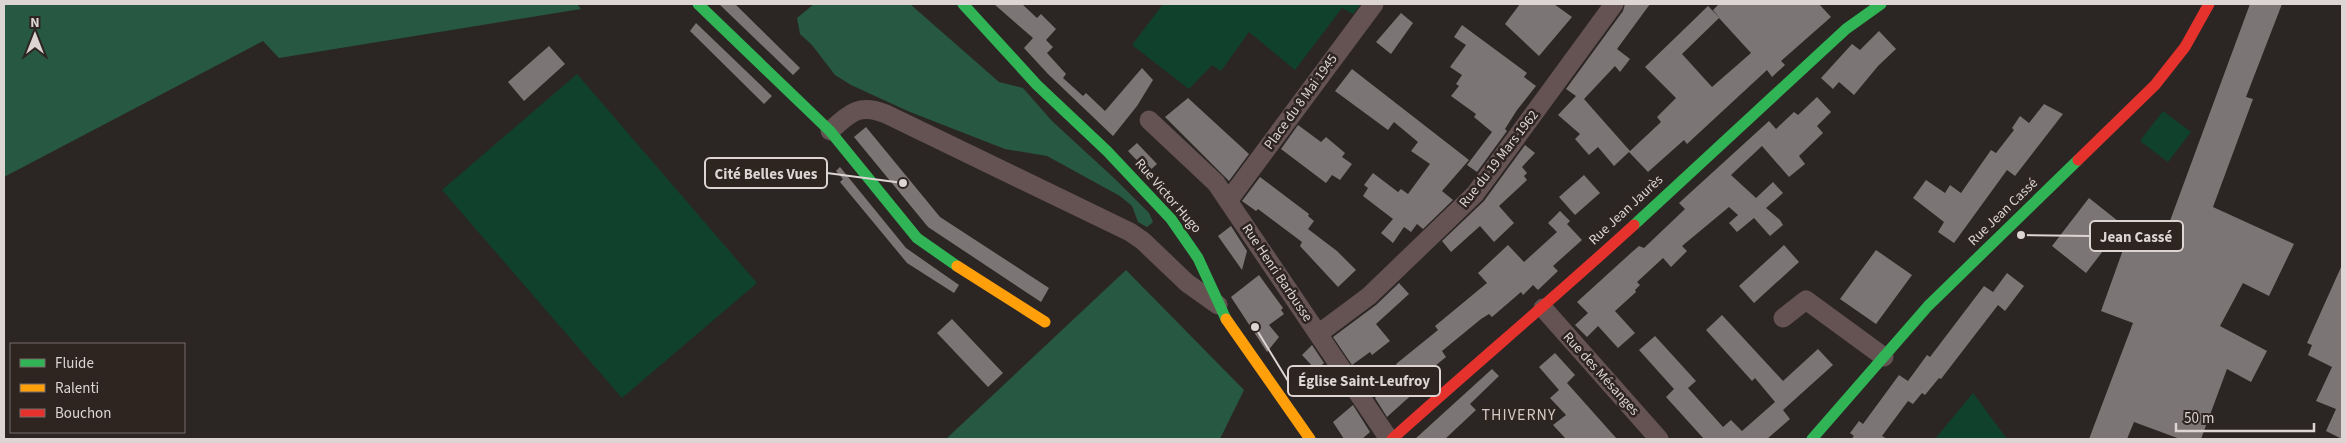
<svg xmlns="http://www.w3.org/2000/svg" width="2346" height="443" font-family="'Source Sans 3',sans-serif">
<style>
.green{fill:#10412d}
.forest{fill:#275841}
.building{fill:#7b7675;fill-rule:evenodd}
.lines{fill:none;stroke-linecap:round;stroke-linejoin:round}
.street{stroke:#655253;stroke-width:19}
.fast{stroke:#30b455;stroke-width:11}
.slow{stroke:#ff9f0a;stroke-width:11}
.jam{stroke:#e5322d;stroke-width:11}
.labels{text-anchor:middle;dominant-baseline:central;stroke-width:5;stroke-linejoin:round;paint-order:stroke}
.street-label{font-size:14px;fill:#dcd5d3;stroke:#2e2521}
.quarter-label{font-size:16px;letter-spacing:1px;fill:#d5c8c4;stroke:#2e2521}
.leader{fill:none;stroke:#dcd5d3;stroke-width:2}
.callout-dot{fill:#dcd5d3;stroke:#2e2521;stroke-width:2}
.callout{fill:#2e2521;stroke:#dcd5d3;stroke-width:2}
.callout-label{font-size:15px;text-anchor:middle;font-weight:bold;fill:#dcd5d3}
</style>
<rect width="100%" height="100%" fill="#2b2624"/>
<path class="green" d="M1163 4H1361L1353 14 1342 8 1295 70 1249 32 1221 71 1212 65 1189 89 1132 45Z
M577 74 757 283 622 398 442 190Z
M2163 111 2191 132 2168 162 2140 141Z
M1973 393 2007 439H1935Z"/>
<path class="forest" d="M4 4H577L581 9 279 58 263 41 4 177Z
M814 4H910L999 82 1023 88 1052 121 1115 179 1149 213 1153 222 1147 227 1138 222 1132 206 1120 196 1047 156 1005 149 910 112 851 85 835 75 812 45 800 34 797 18Z
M1126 270 1244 390 1220 439H946Z"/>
<path class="building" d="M719 4H735L800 68 793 75Z
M994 4H1022L1037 18 1041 14 1056 29 1046 40 1053 47 1047 53 1066 74 1063 78 1083 96 1086 93 1105 111 1142 68 1153 80 1137 106 1113 136 1048 74 1024 48 1033 38Z
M1520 4H1554L1572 17 1539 56 1505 24Z
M1625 4H1650L1617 49 1630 59 1620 72 1615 66 1584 99 1630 151 1661 122 1657 117 1676 98 1645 67 1708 6 1719 17 1713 10 1719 4H1819L1831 17 1781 61 1785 65 1772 77 1767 70 1687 144 1684 140 1648 172 1629 152 1614 166 1598 147 1589 155 1575 139 1580 134 1558 115 1576 96 1566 89 1623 11ZM1719 18 1751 53 1712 87 1682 54Z
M2250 4H2282L2246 97 2253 99 2213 207 2294 244 2269 296 2243 283 2220 326 2267 351 2251 382 2227 369 2201 439H2180L2134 422 2127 439H2089L2133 323 2101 311 2128 236 2160 248Z
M1401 13 1413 23 1391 54 1376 42Z
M696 23 772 96 764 104 690 31Z
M1462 25 1527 73 1524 77 1536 86 1517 110 1505 129 1507 131 1477 172 1467 165 1492 132 1474 117 1476 114 1451 96 1459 86 1456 84 1462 75 1450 67 1466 45 1454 37Z
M1879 31 1896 49 1878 66 1854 95 1839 82 1833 89 1821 78 1852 44 1860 50Z
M549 46 565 64 524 101 508 82Z
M1352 69 1469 160 1442 191 1453 200 1423 229 1417 224 1411 232 1404 227 1393 243 1381 233 1393 219 1363 196 1368 188 1364 185 1373 173 1398 192 1401 189 1408 194 1430 164 1411 151 1418 142 1394 122 1388 130 1335 91Z
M1817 97 1831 112 1817 126 1823 133 1799 156 1805 164 1789 177 1762 146 1731 175 1756 198 1773 182 1783 193 1766 208 1780 220 1783 225 1770 236 1754 218 1737 232 1729 223 1738 215 1729 207 1682 246 1687 251 1671 267 1663 258 1637 282 1640 285 1635 290 1636 292 1615 311 1635 333 1618 348 1598 326 1587 337 1575 325 1588 313 1577 302 1632 252 1639 246 1644 248 1685 209 1679 203 1769 121 1776 129 1794 112 1798 115Z
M1188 98 1249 154 1229 181 1165 117Z
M2044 104 2063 114 2015 176 2007 170 1954 243 1938 232 1944 222 1913 198 1926 180 1945 193 1950 185 1961 193 1991 150 1996 153 2014 130 2012 128 2020 116 2029 123Z
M1298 125 1321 142 1326 137 1345 153 1342 157 1352 164 1340 180 1332 175 1326 183 1281 149Z
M866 127 940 217 1049 288 1041 302 928 227 854 137Z
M1137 143 1157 164 1148 172 1128 151Z
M1525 145 1535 153 1522 167 1527 173 1524 176 1527 180 1499 206 1514 223 1494 242 1480 226 1451 252 1442 241 1484 201Z
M840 167 906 248 959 285 954 293 907 263 840 182 843 179 836 171Z
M1584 175 1600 193 1575 215 1559 197Z
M1260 177 1309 214 1308 216 1314 221 1308 229 1337 251 1356 270 1338 287 1300 246 1302 242 1258 209 1256 211 1242 201Z
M2089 198 2123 225 2086 273 2052 246Z
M1560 211 1570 221 1567 224 1582 240 1553 266 1558 271 1538 290 1533 285 1523 295 1521 292 1492 317 1489 314 1481 319 1442 351 1446 357 1413 384 1417 390 1387 417 1375 398 1403 372 1396 364 1438 330 1435 326 1487 283 1478 273 1508 245 1524 262 1557 232 1548 223Z
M1231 226 1247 251 1242 270 1218 236Z
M1784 245 1799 262 1754 303 1739 286Z
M1876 250 1912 275 1876 324 1840 299Z
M2342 265V439L2326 431 2336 409 2316 401 2332 367 2308 355 2312 345 2307 343Z
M2007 273 2024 286 2005 311 1998 305 1941 379 1939 378 1925 395 1922 393 1913 404 1908 401 1882 436 1887 439H1851L1854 436 1850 433 1859 421 1863 424 1899 375 1908 381 1927 355 1930 357 1984 286 1993 292Z
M1259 275 1283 308 1281 310 1284 314 1269 325 1279 337 1267 352 1231 297Z
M1399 283 1409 294 1376 324 1390 341 1372 355 1370 352 1352 365 1333 337 1376 305Z
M1722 315 1783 381 1818 349 1833 365 1783 410 1790 419 1767 439H1704L1666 397 1674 389 1639 350 1655 336 1696 381 1688 388 1723 427 1731 420 1742 431 1775 402 1755 378 1752 381 1706 330Z
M952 319 1003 373 988 387 937 333Z
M1312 345 1324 363 1316 370 1302 355Z
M1555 353 1575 375 1567 383 1617 439H1566L1553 425 1566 415 1550 398 1559 390 1539 367Z
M1492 369 1499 376 1470 404 1476 410 1445 439H1415Z
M1353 405 1370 432 1362 439H1344L1333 422Z"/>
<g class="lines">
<path class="street" d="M1149 120 1216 183 1389 439
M830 131C850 113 859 103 886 114L1130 232 1143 241 1187 283 1218 305
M1228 201 1374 4
M1543 308 1659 439
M1783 318 1806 300 1884 357
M1318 334 1369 296 1475 194 1614 4"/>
<path class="fast" d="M698 4 830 131 917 238 957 266
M963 4 1037 85 1107 151 1171 219 1198 258 1226 319
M1634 225 1846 29 1881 4
M1812 439 1928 306 2078 160"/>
<path class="slow" d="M957 266 1045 322
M1226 319 1310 439"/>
<path class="jam" d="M2078 160 2155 85 2185 47 2209 4
M1392 439C1472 367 1554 298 1634 225"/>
</g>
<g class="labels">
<g class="street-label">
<text transform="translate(1301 102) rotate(-54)">Place du 8 Mai 1945</text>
<text transform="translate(1499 159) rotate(-52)">Rue du 19 Mars 1962</text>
<text transform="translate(1168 196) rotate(49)">Rue Victor Hugo</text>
<text transform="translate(1626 210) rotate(-43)">Rue Jean Jaurès</text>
<text transform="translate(2003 212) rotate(-44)">Rue Jean Cassé</text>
<text transform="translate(1277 273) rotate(56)">Rue Henri Barbusse</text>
<text transform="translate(1601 374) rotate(48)">Rue des Mésanges</text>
</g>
<g class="quarter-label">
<text x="1519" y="415">THIVERNY</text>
</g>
</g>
<path class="leader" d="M903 183L827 173M2021 235L2090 236M1255 327L1288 381"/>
<g class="callout-dot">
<circle cx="903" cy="183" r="5"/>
<circle cx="2021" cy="235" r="5"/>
<circle cx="1255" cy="327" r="5"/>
</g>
<g class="callout">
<rect x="705" y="158" width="122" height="30" rx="5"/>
<rect x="2090" y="221" width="93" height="30" rx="5"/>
<rect x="1288" y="366" width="152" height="30" rx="5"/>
</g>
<g class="callout-label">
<text x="766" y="179">Cité Belles Vues</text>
<text x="2136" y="242">Jean Cassé</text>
<text x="1364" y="386">Église Saint-Leufroy</text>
</g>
<rect width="2346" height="443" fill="none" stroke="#dcd5d3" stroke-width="10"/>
<rect x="10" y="343" width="175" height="90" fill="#2e2521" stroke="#746b68"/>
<rect x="20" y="359" width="25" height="8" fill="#30b455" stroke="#746b68"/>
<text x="55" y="368" font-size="15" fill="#dcd5d3">Fluide</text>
<rect x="20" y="384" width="25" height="8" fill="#ff9f0a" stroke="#746b68"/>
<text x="55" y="393" font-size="15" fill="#dcd5d3">Ralenti</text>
<rect x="20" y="409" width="25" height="8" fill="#e5322d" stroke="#746b68"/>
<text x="55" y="418" font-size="15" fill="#dcd5d3">Bouchon</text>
<g transform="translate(35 35)" stroke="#2e2521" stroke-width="4" paint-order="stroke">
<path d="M0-4L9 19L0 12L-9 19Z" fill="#dcd5d3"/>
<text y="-8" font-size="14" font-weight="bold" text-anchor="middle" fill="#dcd5d3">N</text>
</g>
<path d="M2176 423v8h138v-8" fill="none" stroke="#dcd5d3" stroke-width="2.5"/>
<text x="2184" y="423" font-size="15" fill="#dcd5d3" stroke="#2e2521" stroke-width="4" paint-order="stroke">50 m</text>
</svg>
